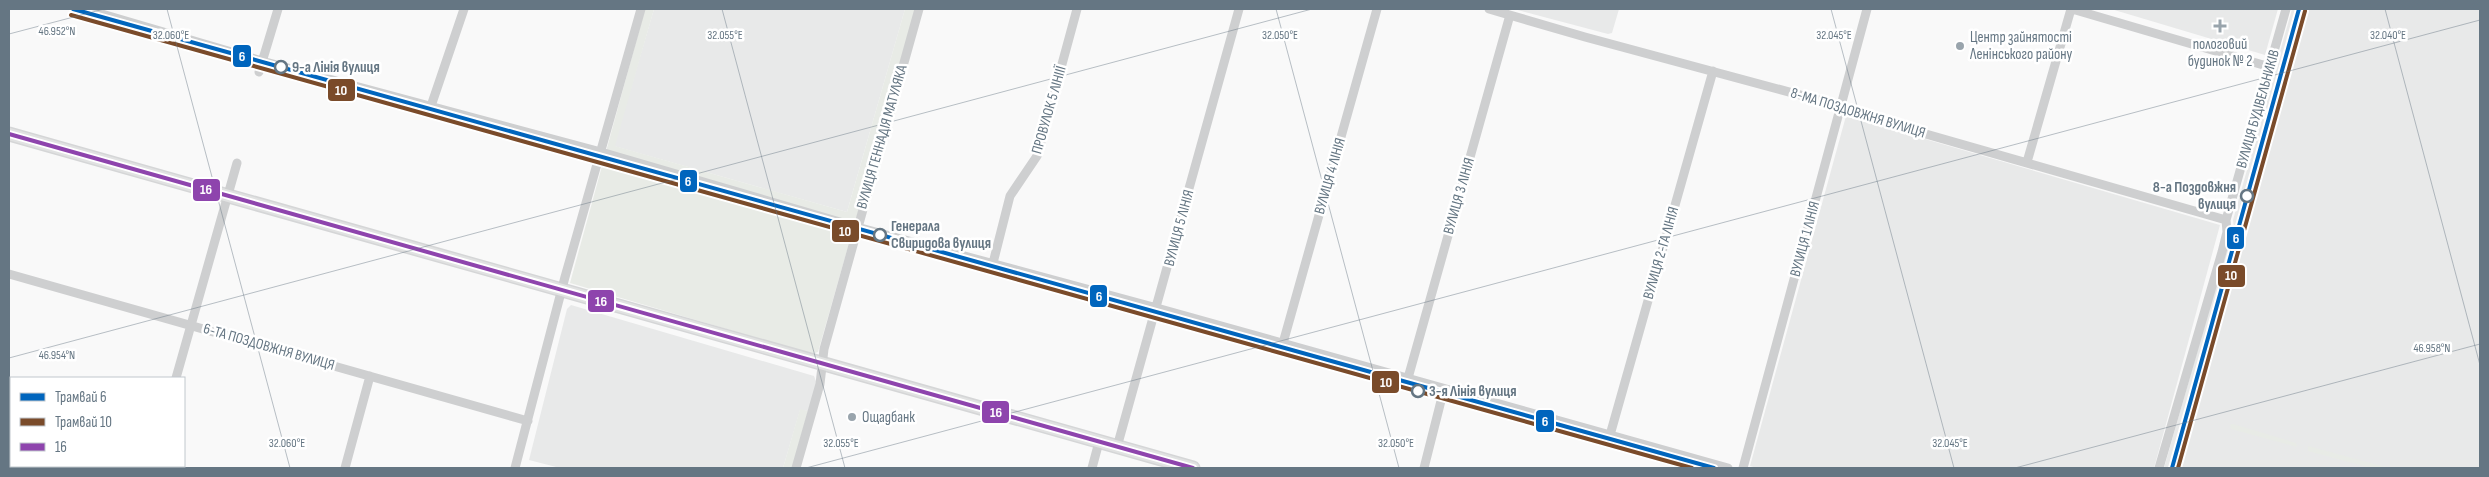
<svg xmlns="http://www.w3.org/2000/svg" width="2489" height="477" font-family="'Sofia Sans Condensed',sans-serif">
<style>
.built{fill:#e8e9e9}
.green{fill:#e8ebe6}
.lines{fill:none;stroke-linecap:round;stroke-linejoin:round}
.secondary-casing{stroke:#d5d6d7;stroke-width:15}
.street{stroke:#cecfd0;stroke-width:9}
.secondary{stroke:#e1e2e2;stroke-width:12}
.bus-1-casing{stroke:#fff;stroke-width:8}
.bus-1{stroke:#8e44ad;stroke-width:4}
.tram-1-casing{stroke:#fff;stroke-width:8}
.tram-2-casing{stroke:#fff;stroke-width:8}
.tram-1{stroke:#0065bd;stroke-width:4}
.tram-2{stroke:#7a4b2a;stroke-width:4}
.ticks{fill:none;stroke:#657683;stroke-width:1;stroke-opacity:0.45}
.poi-dot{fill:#99a4ac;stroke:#fff;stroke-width:2}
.stop-dot{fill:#fff;stroke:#657683;stroke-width:2.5}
.labels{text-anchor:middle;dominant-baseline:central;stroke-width:5;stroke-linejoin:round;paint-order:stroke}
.poi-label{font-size:15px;fill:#657683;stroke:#fff;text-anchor:start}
.stop-label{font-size:15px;font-weight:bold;fill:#657683;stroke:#fff;text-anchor:start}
.street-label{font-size:15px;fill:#657683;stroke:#fff}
.ticks-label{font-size:12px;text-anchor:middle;fill:#657683;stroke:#fff;stroke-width:5;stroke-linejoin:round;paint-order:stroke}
.line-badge{stroke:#fff;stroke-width:2}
.badge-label{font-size:14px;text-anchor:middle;font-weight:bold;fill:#fff}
</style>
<rect width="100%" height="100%" fill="#f9f9f9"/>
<path class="built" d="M654 9H905L847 212 614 146Z
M1514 9H1619L1612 33 1608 34Z
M2111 9H2278L2265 55Z
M2292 9H2480V468H2164L2227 247 2230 242 2242 243 2245 234 2234 228 2233 220Z
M1846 116 2220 225 2154 468H1757L1750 466Z
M571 305 814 376 817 384 808 411 800 410 783 468H560L529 460 567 309Z"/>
<path class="green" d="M645 9H654L615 146 847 212 905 9H916L818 352 812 354 570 283Z
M800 409 808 411 792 468H783Z
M2233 424 2296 443 2297 447 2231 429 2230 425Z
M2308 446 2389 468H2371L2308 451Z"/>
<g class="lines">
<defs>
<path id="secondary" d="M9 134 1193 468"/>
</defs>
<use href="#secondary" class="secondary-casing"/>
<path class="street" d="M85 9 262 61 601 152 857 227 1157 308 1728 468
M1489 9 1585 37 1841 106 1884 122 2226 220
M2072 9 2270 67
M259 72 278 9
M431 106 464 9
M2027 162 2071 9
M993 263 1010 196 1037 156 1077 9
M9 274 528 421
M1283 343 1377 9
M176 378 237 163
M1408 378 1510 15
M1610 435 1713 71
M1117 447 1239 9
M151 468 152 466
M345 468 370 376
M515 468 565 277 641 9
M796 468 820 384 824 349 919 9
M1092 468 1099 442
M1424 468 1444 389
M1743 468 1867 9
M2159 468 2222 252 2227 232 2226 220 2286 9"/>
<use href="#secondary" class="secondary"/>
<defs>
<path id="bus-1" d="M9 134 1193 468"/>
</defs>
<use href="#bus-1" class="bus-1-casing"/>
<use href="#bus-1" class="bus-1"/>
<defs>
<path id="tram-1" d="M73 9 1714 468
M2172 468 2299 9"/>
<path id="tram-2" d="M71 15 1692 468
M2178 468 2305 11"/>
</defs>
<use href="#tram-1" class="tram-1-casing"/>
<use href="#tram-2" class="tram-2-casing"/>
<use href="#tram-1" class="tram-1"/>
<use href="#tram-2" class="tram-2"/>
</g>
<path class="ticks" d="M167 9 290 468M722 9 845 468M1276 9 1399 468M1831 9 1954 468M2385 9 2480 365M9 34 104 9M9 358 1312 9M806 468 2480 20M2015 468 2480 344"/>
<g class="poi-dot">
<path d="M2217.5 18.5h5v5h5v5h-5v5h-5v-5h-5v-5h5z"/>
<circle cx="1960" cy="46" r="5"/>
<circle cx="852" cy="417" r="5"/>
</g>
<g class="stop-dot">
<circle cx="281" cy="67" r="6"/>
<circle cx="2247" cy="196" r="6"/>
<circle cx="880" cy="235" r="6"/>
<circle cx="1418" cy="391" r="6"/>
</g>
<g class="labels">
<g class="poi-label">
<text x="1970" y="37">Центр зайнятості<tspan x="1970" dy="17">Ленінського району</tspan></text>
<text x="2220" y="44" text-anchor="middle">пологовий<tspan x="2220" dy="17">будинок № 2</tspan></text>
<text x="862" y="417">Ощадбанк</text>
</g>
<g class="stop-label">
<text x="292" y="67">9-а Лінія вулиця</text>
<text x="2236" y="187" text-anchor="end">8-а Поздовжня<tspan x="2236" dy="17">вулиця</tspan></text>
<text x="891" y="226">Генерала<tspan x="891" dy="17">Свиридова вулиця</tspan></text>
<text x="1429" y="391">3-я Лінія вулиця</text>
</g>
<g class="street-label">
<text transform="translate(2258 109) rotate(-74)">ВУЛИЦЯ БУДІВЕЛЬНИКІВ</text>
<text transform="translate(1049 110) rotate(-74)">ПРОВУЛОК 5 ЛІНІІЇ</text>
<text transform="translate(1858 113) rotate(17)">8-МА ПОЗДОВЖНЯ ВУЛИЦЯ</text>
<text transform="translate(882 137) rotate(-74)">ВУЛИЦЯ ГЕННАДІЯ МАТУЛЯКА</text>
<text transform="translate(1330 176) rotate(-74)">ВУЛИЦЯ 4 ЛІНІЯ</text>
<text transform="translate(1459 196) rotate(-74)">ВУЛИЦЯ 3 ЛІНІЯ</text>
<text transform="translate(1179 228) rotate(-75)">ВУЛИЦЯ 5 ЛІНІЯ</text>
<text transform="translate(1805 239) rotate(-75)">ВУЛИЦЯ 1 ЛІНІЯ</text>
<text transform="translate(1661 253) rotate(-74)">ВУЛИЦЯ 2-ГА ЛІНІЯ</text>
<text transform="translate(269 347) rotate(16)">6-ТА ПОЗДОВЖНЯ ВУЛИЦЯ</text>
</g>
</g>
<g class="ticks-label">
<text x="57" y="35">46.952°N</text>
<text x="171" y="39">32.060°E</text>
<text x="725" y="39">32.055°E</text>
<text x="1280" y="39">32.050°E</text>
<text x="1834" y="39">32.045°E</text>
<text x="2388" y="39">32.040°E</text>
<text x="2432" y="352">46.958°N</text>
<text x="57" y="359">46.954°N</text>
<text x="287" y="447">32.060°E</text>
<text x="841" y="447">32.055°E</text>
<text x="1396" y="447">32.050°E</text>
<text x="1950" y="447">32.045°E</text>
</g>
<g class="line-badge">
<rect x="232" y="44" width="20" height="24" rx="5" fill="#0065bd"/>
<rect x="327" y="78" width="29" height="24" rx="5" fill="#7a4b2a"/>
<rect x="679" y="169" width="19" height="24" rx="5" fill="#0065bd"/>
<rect x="192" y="178" width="29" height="24" rx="5" fill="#8e44ad"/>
<rect x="831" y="219" width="29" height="24" rx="5" fill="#7a4b2a"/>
<rect x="2226" y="226" width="19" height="24" rx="5" fill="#0065bd"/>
<rect x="2217" y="264" width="29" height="24" rx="5" fill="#7a4b2a"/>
<rect x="1089" y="284" width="19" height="24" rx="5" fill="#0065bd"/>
<rect x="587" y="289" width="28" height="24" rx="5" fill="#8e44ad"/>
<rect x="1371" y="370" width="29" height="24" rx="5" fill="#7a4b2a"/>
<rect x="981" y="400" width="29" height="24" rx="5" fill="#8e44ad"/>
<rect x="1535" y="409" width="20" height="24" rx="5" fill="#0065bd"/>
</g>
<g class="badge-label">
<text x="242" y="61">6</text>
<text x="341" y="95">10</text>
<text x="688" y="186">6</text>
<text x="206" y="194">16</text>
<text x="845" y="236">10</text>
<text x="2236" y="243">6</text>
<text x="2231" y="280">10</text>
<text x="1099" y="301">6</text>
<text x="601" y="306">16</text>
<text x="1386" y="387">10</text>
<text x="996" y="417">16</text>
<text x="1545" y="426">6</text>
</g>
<rect width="2489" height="477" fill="none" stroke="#657683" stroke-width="20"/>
<rect x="10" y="377" width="175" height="90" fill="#ffffff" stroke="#c1c8cd"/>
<rect x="20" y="393" width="25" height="8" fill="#0065bd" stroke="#c1c8cd"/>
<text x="55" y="402" font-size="15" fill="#657683">Трамвай 6</text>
<rect x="20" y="418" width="25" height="8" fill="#7a4b2a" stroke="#c1c8cd"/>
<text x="55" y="427" font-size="15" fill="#657683">Трамвай 10</text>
<rect x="20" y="443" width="25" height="8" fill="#8e44ad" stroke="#c1c8cd"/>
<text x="55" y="452" font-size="15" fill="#657683">16</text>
</svg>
